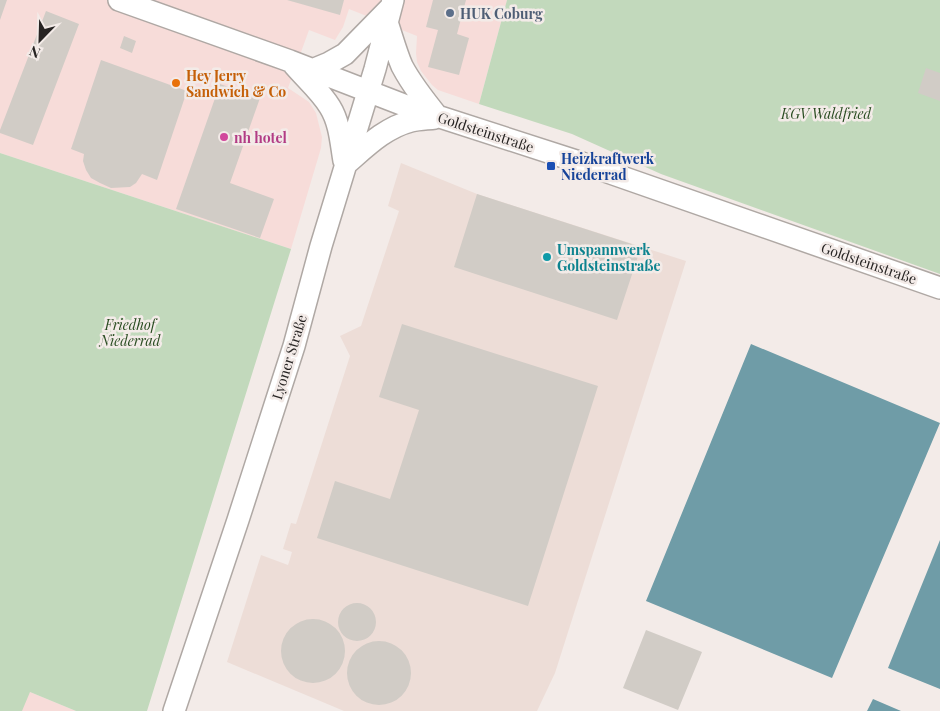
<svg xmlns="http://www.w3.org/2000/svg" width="940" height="711" font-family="'Playfair Display',serif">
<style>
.commercial{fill:#f7dcd9}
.built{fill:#edddd7}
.green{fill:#c2d9bc}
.water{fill:#6f9ca7}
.building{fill:#d1ccc6}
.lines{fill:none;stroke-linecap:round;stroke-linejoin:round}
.secondary-casing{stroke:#afa8a4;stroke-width:24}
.secondary{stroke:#fff;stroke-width:21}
.service-dot{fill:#5c6f8a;stroke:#f3ebe8;stroke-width:2}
.food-dot{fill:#e8710a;stroke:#f3ebe8;stroke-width:2}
.hotel-dot{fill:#d1479c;stroke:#f3ebe8;stroke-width:2}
.transit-dot{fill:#1a4fb4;stroke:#f3ebe8;stroke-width:2}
.culture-dot{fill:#0f9aa8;stroke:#f3ebe8;stroke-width:2}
.labels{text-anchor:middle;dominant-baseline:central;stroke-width:5;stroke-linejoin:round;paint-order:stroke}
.service-label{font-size:14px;font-weight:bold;fill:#4e5e75;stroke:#f3ebe8;text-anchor:start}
.food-label{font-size:14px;font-weight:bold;fill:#c56008;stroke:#f3ebe8;text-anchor:start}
.park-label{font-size:14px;font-style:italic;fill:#294c21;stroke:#f3ebe8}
.street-label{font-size:14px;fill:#272423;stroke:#f3ebe8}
.hotel-label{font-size:14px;font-weight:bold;fill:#b23c85;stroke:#f3ebe8;text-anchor:start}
.transit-label{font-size:14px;font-weight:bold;fill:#164399;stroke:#f3ebe8;text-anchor:start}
.culture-label{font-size:14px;font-weight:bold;fill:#0d838f;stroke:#f3ebe8;text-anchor:start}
</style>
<rect width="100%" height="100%" fill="#f3ebe8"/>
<path class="commercial" d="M0 0H507L479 104 438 90 432 85 421 71 417 62 416 53 417 36 349 9 343 27 335 40 309 30 288 88 309 102 316 113 322 137 321 148 291 249 0 153Z
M0 680 30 692 76 711H0Z"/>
<path class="built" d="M401 163 477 194 686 261 555 673 537 711H344L227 662 261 555 288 565 290 559 292 552 283 549 291 523 296 524 350 356 340 336 361 326 399 211 388 206Z"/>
<path class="green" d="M507 0H940V274L661 174 572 134 479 104Z
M0 153 291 249 147 711H76L30 692 22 711H0Z"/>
<path class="water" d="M751 344 940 423 832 678 646 601Z
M940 540V689L888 668Z
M873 699 901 711H867Z"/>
<path class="building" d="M0 0H7L0 20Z
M287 0H344L340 15Z
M433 0H466L457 34 469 38 459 75 428 67 438 30 426 27Z
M46 11 79 24 33 145 0 133V130Z
M124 36 136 41 132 53 120 48Z
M101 60 187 91 157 180 142 174 136 183 130 187 111 188 100 183 91 178 86 170 83 161 84 154 71 149Z
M926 68 940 73V101L918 93Z
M220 84 260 98 230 183 274 199 260 238 176 209Z
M477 194 641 247 617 320 454 267Z
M402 324 598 386 528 606 317 538 335 481 390 499 419 410 379 397Z
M338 622a19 19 0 1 1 38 0a19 19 0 1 1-38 0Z
M281 651a32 32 0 1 1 64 0a32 32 0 1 1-64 0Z
M646 630 702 652 678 710 623 688Z
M347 673a32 32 0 1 1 64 0a32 32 0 1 1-64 0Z"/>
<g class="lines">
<defs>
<path id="secondary" d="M119 0 290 61 409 107 576 161 940 288
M387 22C392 37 396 52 402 66 412 85 425 101 438 117
M294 65C306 79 321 92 330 107 340 123 341 144 344 161
M312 70 329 63 345 54 390 8
M345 165C365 148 384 128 411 121 419 119 427 119 435 118
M174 711 238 520 294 346 321 246 375 69 393 0"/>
</defs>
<use href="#secondary" class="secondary-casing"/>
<use href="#secondary" class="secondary"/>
</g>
<circle class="service-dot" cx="450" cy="13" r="5"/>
<circle class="food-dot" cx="176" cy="83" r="5"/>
<circle class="hotel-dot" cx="224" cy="137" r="5"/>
<rect class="transit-dot" x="546" y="161" width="10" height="10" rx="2.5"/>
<circle class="culture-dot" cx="547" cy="257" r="5"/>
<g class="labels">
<g class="service-label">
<text x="460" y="13">HUK Coburg</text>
</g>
<g class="food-label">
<text x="186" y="75">Hey Jerry<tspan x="186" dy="16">Sandwich &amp; Co</tspan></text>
</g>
<g class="park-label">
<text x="826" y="113">KGV Waldfried</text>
<text x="130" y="324">Friedhof<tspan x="130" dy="16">Niederrad</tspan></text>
</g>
<g class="street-label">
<text transform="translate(486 132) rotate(18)">Goldsteinstraße</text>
<text transform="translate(869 263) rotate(19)">Goldsteinstraße</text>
<text transform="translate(289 357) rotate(-73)">Lyoner Straße</text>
</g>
<g class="hotel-label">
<text x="234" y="137">nh hotel</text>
</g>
<g class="transit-label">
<text x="561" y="158">Heizkraftwerk<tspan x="561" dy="16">Niederrad</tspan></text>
</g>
<g class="culture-label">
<text x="557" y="249">Umspannwerk<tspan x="557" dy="16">Goldsteinstraße</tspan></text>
</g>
</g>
<g transform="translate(40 40) rotate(203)" stroke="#f3ebe8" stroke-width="4" paint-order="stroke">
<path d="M0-4L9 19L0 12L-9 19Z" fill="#272423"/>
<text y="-8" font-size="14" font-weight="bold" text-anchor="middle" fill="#272423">N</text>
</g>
</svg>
